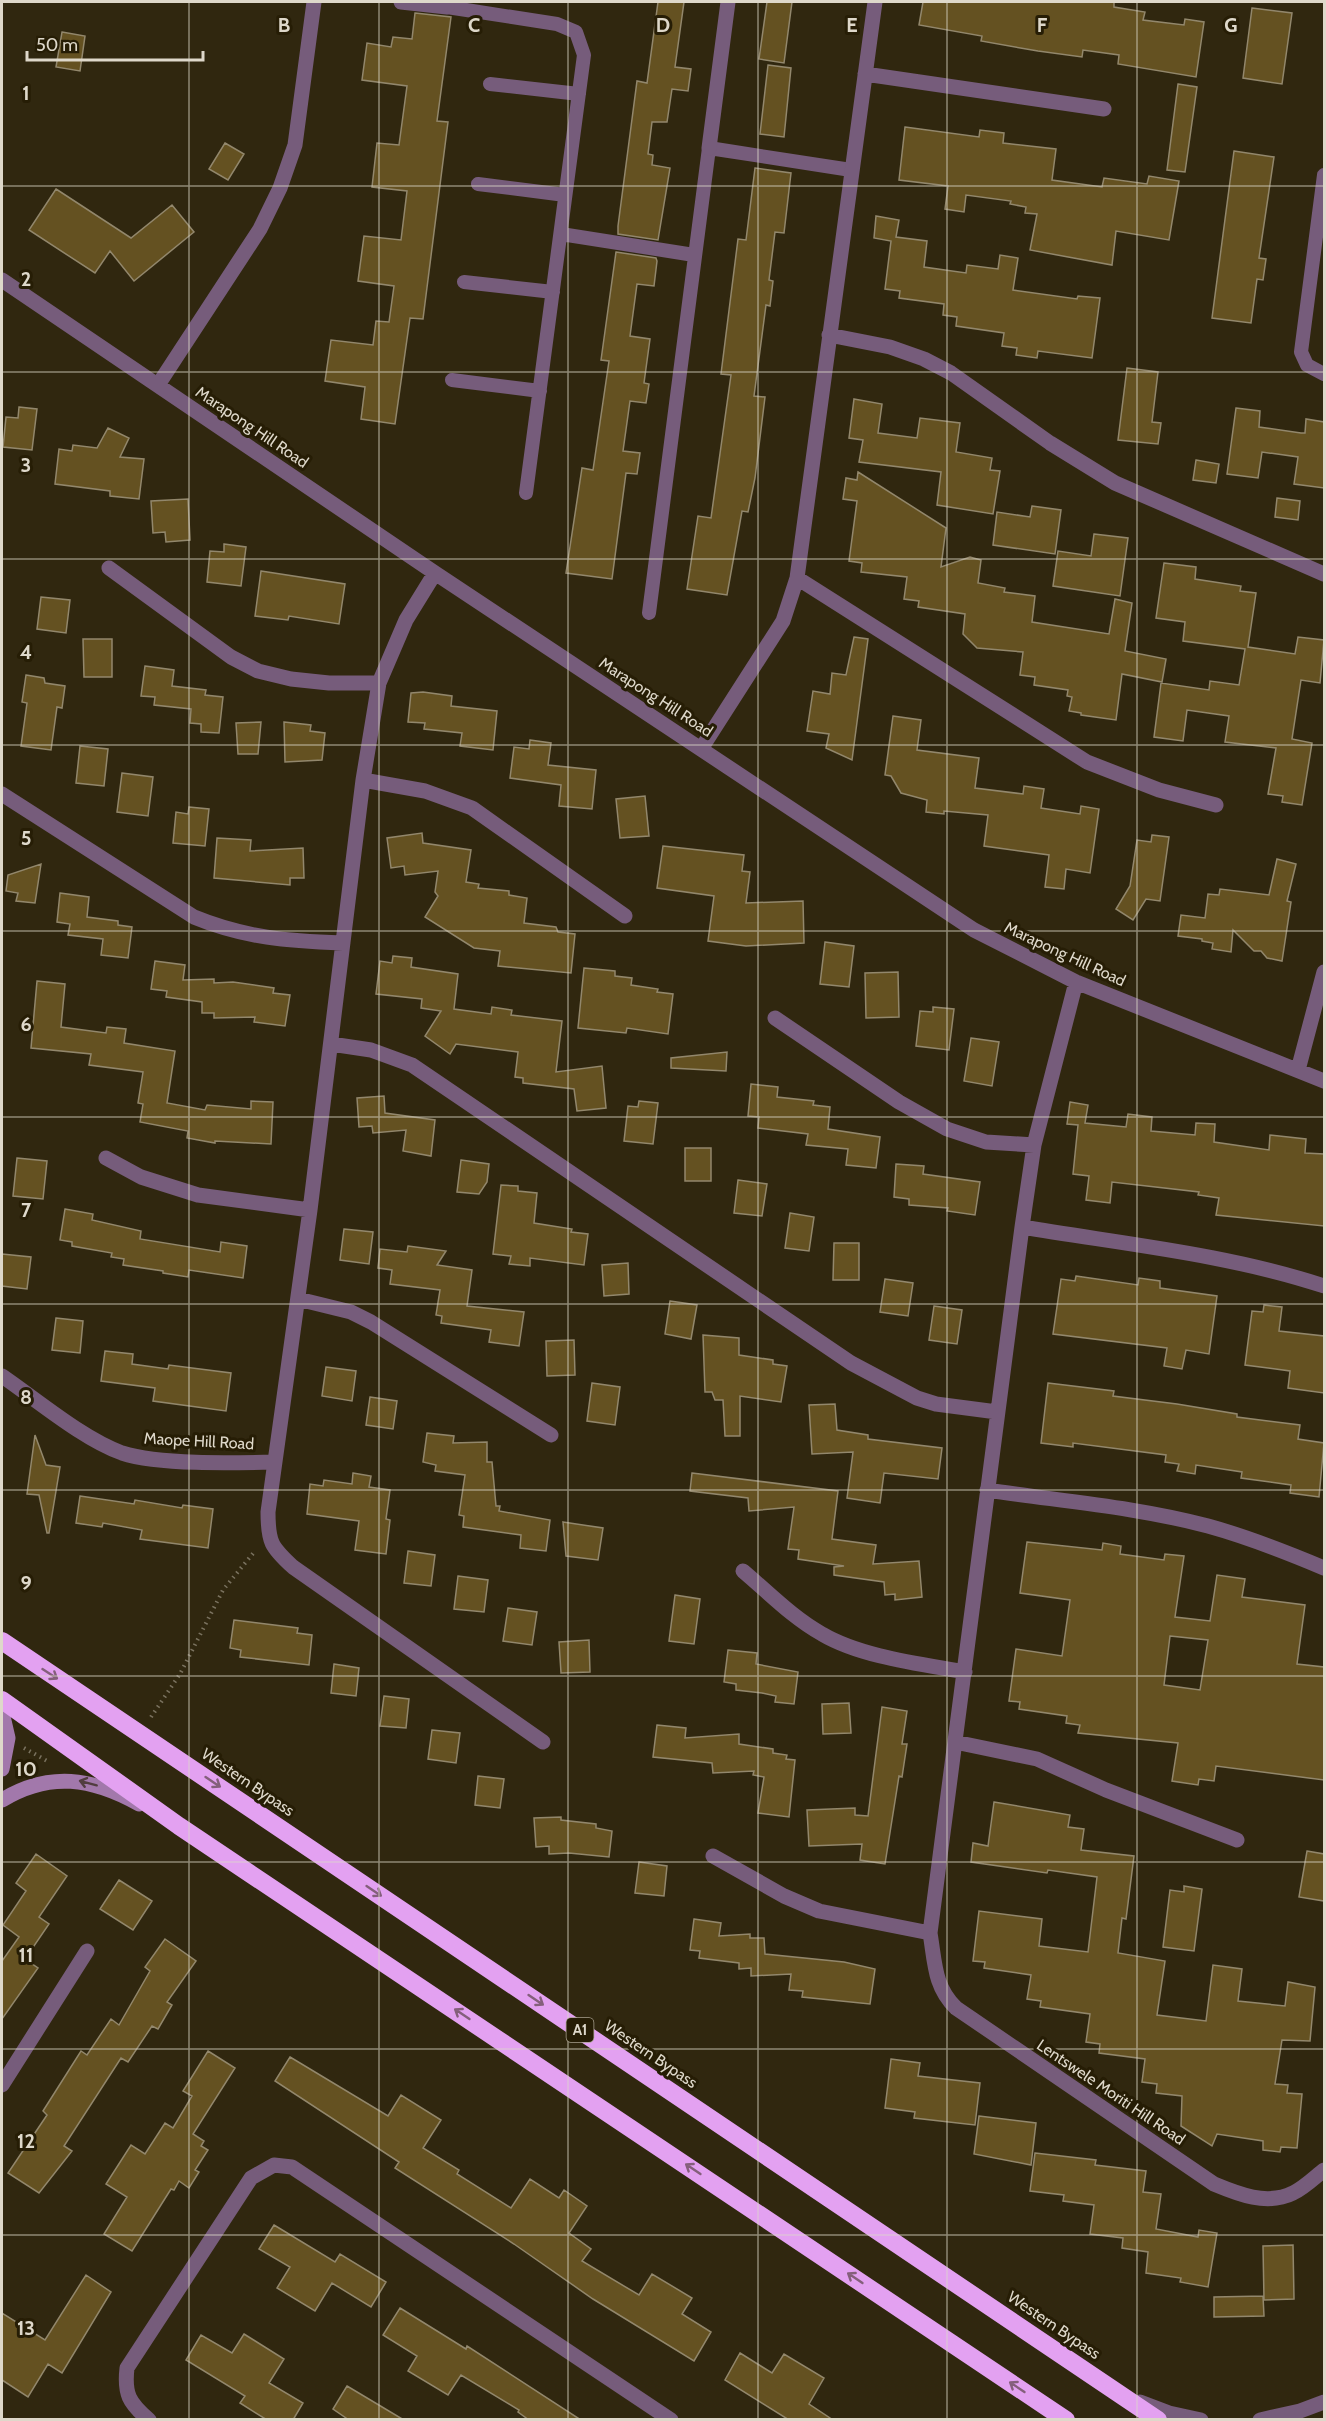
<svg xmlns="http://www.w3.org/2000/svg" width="1326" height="2421" font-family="Cabin,sans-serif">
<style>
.building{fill:#645121;stroke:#92876c;stroke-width:1.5;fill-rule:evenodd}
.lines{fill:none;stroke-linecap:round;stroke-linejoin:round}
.path{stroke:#7a725f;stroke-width:4;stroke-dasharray:1.5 4.5;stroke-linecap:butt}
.lane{stroke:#765c7b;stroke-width:14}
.street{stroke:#765c7b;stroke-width:15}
.secondary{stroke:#a278ab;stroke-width:15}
.highway{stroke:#e3a1f1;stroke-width:18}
.oneway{stroke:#845f7b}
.oneway2{stroke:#513d3f}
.grid{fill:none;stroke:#ded8ca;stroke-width:1.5;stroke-opacity:0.55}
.labels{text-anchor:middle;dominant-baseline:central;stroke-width:6;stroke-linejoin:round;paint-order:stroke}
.shield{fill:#261d05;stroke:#a7a08f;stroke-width:1.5}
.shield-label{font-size:15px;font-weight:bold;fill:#ded8ca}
.street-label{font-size:16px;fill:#ded8ca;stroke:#261d05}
.grid-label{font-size:20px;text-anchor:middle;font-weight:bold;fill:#ded8ca;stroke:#261d05;stroke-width:6;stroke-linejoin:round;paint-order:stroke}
</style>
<rect width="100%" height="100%" fill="#30270f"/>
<path class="building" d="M658 2H684L675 67 691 69 688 91 672 89 667 122H652L648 154 653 155 652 165 670 168 658 240 618 234V226L637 81 647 83Z
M767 2H792L784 63 759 59Z
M923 2H1114V7L1145 12 1143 20 1184 25 1185 19 1204 22 1196 77 1118 64 1119 55 1083 50 1082 57 1038 51 981 41 982 36 919 25Z
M1252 8 1292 13 1282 84 1243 78Z
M415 13 451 17 437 121 448 122 423 319 410 318 395 424 361 419 365 387 325 381 331 340 373 345 376 321 389 322 394 286 358 281 364 236 401 240 407 191 372 187 377 143 399 145 407 86 362 80 367 43 391 47 393 37 412 39Z
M62 32 85 36 80 71 56 67Z
M768 65 791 68 784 137 760 134Z
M1178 84 1197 87 1185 172 1167 170Z
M905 127 979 137 980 130 1004 133 1003 143 1056 149 1052 180 1102 187 1104 178 1147 184 1149 176 1179 181 1169 240 1116 231 1112 265 1030 250 1037 214 1025 213 1026 207 1010 204 1011 201 966 195 964 212 945 209 948 186 899 180Z
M225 143 244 154 228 180 209 169Z
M1234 151 1274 157 1259 258 1266 259 1263 280 1257 279 1251 323 1212 318Z
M755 168 791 173 784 233 775 232 769 280 773 281 770 306 766 305 754 396 765 397 755 478 748 512 742 511 727 595 687 589 698 516 711 518 731 375 721 374 738 239 746 240Z
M56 189 131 238 172 205 194 232 134 281 110 251 95 273 29 230Z
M876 216 899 220 896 237 927 241 924 267 966 273 967 265 998 269 1000 255 1018 258 1013 290 1077 299 1078 296 1100 298 1092 358 1038 351 1037 358 1016 355 1017 348 1002 346 1004 333 956 326 957 317 943 315 944 304 899 298 900 291 885 289 891 241 874 238Z
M616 252 656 258 657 261 654 286 637 284 630 336 650 339 644 383 649 384 646 403 630 401 623 451 640 453 637 474 626 473 612 579 566 573 582 468 593 470 609 361 601 360Z
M1127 368 1158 372 1152 422 1161 423 1158 444 1118 440Z
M854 399 882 404 878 433 917 438 920 418 960 423 956 452 992 458 990 470 1000 471 993 514 937 505 941 472 859 462 863 440 849 438Z
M19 407 37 409 32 450 3 447 6 417 18 418Z
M1236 408 1260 411 1259 427 1301 433H1305L1306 419 1324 422V488L1294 484 1298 457 1262 452 1258 478 1227 474Z
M108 428 129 438 120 457 144 459 139 499 110 496V491L55 484 59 449 72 451 73 445 97 448Z
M1196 460 1219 464 1216 483 1193 480Z
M858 472 946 528 941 567 970 557 981 560 978 583 1005 588 1004 592 1035 596 1032 622 1109 634 1115 599 1132 603 1125 651 1166 659 1162 682 1122 674 1116 720 1081 715V713L1069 711 1072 697 1067 696 1068 690 1034 685 1035 677 1020 675 1023 652 977 648 963 634 965 614 918 607 919 601 904 599 907 577 861 572 862 563 849 561 857 501 843 499 846 478 857 480Z
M1277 498 1300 501 1298 520 1275 517Z
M188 499 190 540 166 542 165 532 153 533 151 501Z
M1032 506 1061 510 1055 554 993 545 997 512 1030 517Z
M1094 534 1128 538 1120 596 1053 586 1058 551 1091 556Z
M224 544 246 547 241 586 207 582 210 551 224 552Z
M1164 563 1196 567 1195 579 1241 586 1240 591 1256 593 1248 647 1295 654 1298 637 1324 640 1320 683 1301 680 1292 739 1312 743 1302 805 1282 802 1283 796 1268 794 1276 748 1225 742 1229 716 1187 710 1183 741 1154 737 1161 683 1209 690 1210 681 1239 685 1245 649 1183 641 1185 622 1156 618Z
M261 571 345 584 339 624 289 616 288 620 255 616Z
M41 597 70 600 66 633 37 629Z
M854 637 868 639 852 760 826 748 829 734 807 731 813 691 830 694 832 673 846 675Z
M83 639H112V677H84Z
M145 666 174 670 172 686 206 690 205 695 223 697 219 733 201 732V724L190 723 191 709 154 705 155 697 141 696Z
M26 675 44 678 45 683 65 686 62 708 57 707 51 750 21 746 27 703 22 702Z
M423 692 452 696 451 706 497 711 493 750 460 746 462 733 424 729 425 723 408 722 411 693Z
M893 716 921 720 917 750 979 758 975 788 1023 794 1024 786 1044 789 1041 808 1080 814 1081 806 1099 809 1090 873 1066 869 1064 889 1045 887 1049 855 984 846 988 815 944 811V814L926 812 927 800 901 793 891 776 885 775Z
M261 722 258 754H238L236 723Z
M284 722 311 725 310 731 325 733 322 760 285 762Z
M530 740 551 743 548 765 596 770 592 809 559 806 561 785 510 778 514 747 529 749Z
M80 746 108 749 104 786 76 783Z
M122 773 153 777 148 816 117 812Z
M645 796 649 836 620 838 616 799Z
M189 807 209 809 205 846 173 843 176 812 188 814Z
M422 833 423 843 471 850 466 882 479 884 478 888 509 891V895L527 898 524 923 556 927 558 932 575 934 571 973 498 966 500 951 474 948 425 917 438 896 435 892 438 871 405 875 404 866 391 868 387 838Z
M1152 835 1169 837 1160 901 1146 899 1133 920 1116 909 1130 886 1137 840 1151 842Z
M217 838 251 840 250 851 303 848 304 878H290V885L214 878Z
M663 846 744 855 742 871 750 872 746 903 803 901 804 943 746 946 708 941 714 896 657 888Z
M1277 859 1296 864 1287 901 1291 902 1282 961 1267 958 1261 951H1254L1233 930 1231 952 1212 949 1213 943 1202 941V939L1178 936 1181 915 1205 918 1208 894 1219 895 1220 889 1269 895Z
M41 864 35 903 16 901 18 893 6 891 8 875Z
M60 893 89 897 87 917 118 921V925L132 927 128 958 101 955 103 939 68 935 70 924 57 922Z
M825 942 854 946 849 987 820 984Z
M393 956 412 958 411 967 458 974 454 1009 491 1014 492 1007 512 1010 511 1015 562 1021 556 1072 602 1066 606 1108 577 1111 574 1089 523 1083V1078L515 1077 518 1052 456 1044 450 1054 425 1036 441 1011 421 1008 422 999 376 994 380 961 392 963Z
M155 961 185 965 183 980 214 979V983L233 982 274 988 273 993 290 995 285 1026 254 1022 255 1017 214 1018V1013H202V1002L166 997 167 991 151 989Z
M584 968 615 971V976L632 978 631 985 658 989 657 992 673 994 668 1034 627 1028 626 1033 578 1028Z
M898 972 899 1017 866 1018 865 973Z
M37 981 65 984 61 1027 106 1033 107 1027 126 1029 124 1043 175 1051 167 1103 205 1110 207 1105 251 1109V1101L273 1102 271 1144 215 1141V1143L187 1138 188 1131 140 1122 143 1104 138 1103 143 1072 89 1065 91 1054 31 1048Z
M933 1007 954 1009 949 1050 916 1046 920 1011 933 1012Z
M971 1038 999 1042 992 1086 964 1081Z
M727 1052 726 1071 671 1068V1058Z
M751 1084 778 1087 777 1097 814 1101 813 1105 830 1107 828 1129 880 1137 876 1168 846 1165 848 1149 806 1145 808 1134 758 1128 759 1117 748 1116Z
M384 1096 385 1113 435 1120 431 1156 403 1151 406 1130 373 1133 372 1126 359 1127 357 1098Z
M639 1101 658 1103 653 1144 624 1141 628 1106 638 1107Z
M1070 1102 1088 1105 1085 1123 1126 1127 1128 1114 1152 1117 1151 1131 1195 1135 1196 1123 1215 1124 1214 1142 1269 1150 1270 1135 1306 1139 1305 1153 1324 1154V1226L1216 1215 1219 1198 1198 1195 1199 1192 1112 1182 1110 1203 1086 1200 1089 1176 1073 1174 1078 1125 1067 1124Z
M685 1148H711V1181H685Z
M17 1158 47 1161 43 1199 13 1196Z
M461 1160 489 1164 487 1182 479 1194 457 1192Z
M896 1164 924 1166 923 1174 980 1182 975 1215 947 1211 948 1208 909 1205V1199L894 1197Z
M738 1180 767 1184 762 1216 734 1213Z
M501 1185 518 1186V1191L537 1193 534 1223 572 1229 571 1232 588 1234 584 1265 530 1258V1266L509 1264 511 1256 493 1254Z
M65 1209 93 1214 92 1220 141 1231 140 1239 220 1252 221 1242 247 1246 243 1278 189 1270 188 1277 163 1273V1271L123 1265 124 1259 111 1257 112 1253 72 1246V1242L60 1240Z
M790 1213 814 1217 809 1251 785 1248Z
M344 1229 373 1232 369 1264 340 1260Z
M834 1243H859V1280H833Z
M408 1246 446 1251 437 1265 472 1270 467 1306 524 1312 519 1346 489 1342 491 1330 441 1323 442 1316 436 1315 440 1290 390 1284 392 1270 378 1268 380 1249 407 1252Z
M2 1254 31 1257 27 1289 2 1286Z
M628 1263 629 1294 604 1296 602 1265Z
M1076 1276 1138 1285 1139 1278 1160 1281V1288L1217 1296 1209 1354 1186 1350 1182 1369 1164 1366 1167 1348 1053 1334 1061 1279 1075 1281Z
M885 1279 913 1283 908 1316 880 1312Z
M670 1301 697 1305 691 1339 665 1334Z
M1264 1305 1282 1307 1279 1331 1324 1336V1393L1288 1388 1290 1371 1245 1365 1252 1311 1263 1312Z
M934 1306 962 1310 957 1344 929 1340Z
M56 1318 83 1321 80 1353 52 1350Z
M703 1335 739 1338V1355L773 1360V1364L787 1366 781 1402 740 1396V1436H725L723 1400H715L712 1392H705Z
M574 1340 575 1375 547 1376 546 1341Z
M105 1351 133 1354 132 1364 168 1369 169 1365 231 1373 226 1411 153 1401 155 1388 101 1381Z
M326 1367 356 1371 352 1401 322 1396Z
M592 1383 620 1387 615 1425 587 1421Z
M1048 1383 1114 1391 1113 1396 1177 1404 1237 1414V1417L1300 1425 1298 1439 1324 1443 1319 1497 1290 1493 1291 1485 1241 1478 1242 1472 1196 1465 1195 1474 1177 1471 1179 1464 1165 1462 1166 1455 1073 1443V1447L1041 1443Z
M370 1397 397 1401 393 1429 366 1425Z
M835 1404 837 1430 868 1435V1439L942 1448 938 1479 884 1473 880 1503 847 1498 853 1452 812 1454 809 1405Z
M427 1433 454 1436 453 1443 487 1442V1462H492L496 1506H500L499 1511 550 1520 546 1551 520 1548 521 1535 463 1527 464 1516 459 1515 465 1475 435 1471 436 1465 423 1462Z
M35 1435 46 1465 60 1467 49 1533H47L39 1495 27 1494Z
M353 1473 371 1476 369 1487 390 1490 386 1519 390 1520 386 1554 355 1550 359 1521 307 1514 310 1484 323 1486 324 1480 352 1484Z
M692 1473 838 1491 832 1539 876 1545 873 1564 919 1561 922 1597 895 1600V1594L885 1595 884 1582 834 1575V1567L844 1566 798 1559 799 1550 788 1549 794 1507 749 1511 748 1498 690 1491Z
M80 1496 134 1504 135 1500 182 1508 183 1505 213 1509 208 1548 140 1539 142 1530 103 1523 102 1527 76 1523Z
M563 1522 603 1528 598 1560 566 1556Z
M1027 1542 1102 1550 1103 1543 1121 1546 1120 1554 1164 1560 1165 1554 1184 1556 1175 1617 1210 1621 1217 1575 1245 1579 1242 1597 1305 1605 1297 1664 1324 1667V1780L1216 1766 1214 1781 1199 1779 1198 1785 1172 1781 1178 1743 1078 1733 1080 1725 1066 1723 1067 1716 1019 1709 1020 1702 1009 1701 1016 1649 1062 1656 1070 1600 1020 1593ZM1170 1636 1208 1640 1200 1690 1164 1685Z
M408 1551 435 1555 431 1586 404 1583Z
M458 1576 488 1580 484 1612 454 1609Z
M675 1595 700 1599 694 1644 669 1641Z
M508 1608 537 1612 532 1645 503 1641Z
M234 1620 298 1628 297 1633 312 1635 309 1665 240 1657 241 1650 230 1648Z
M589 1640 590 1672 561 1673 559 1642Z
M728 1650 757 1653 756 1664 798 1672 794 1704 775 1702 776 1696 762 1693 736 1690V1684L724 1682Z
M334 1664 359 1668 356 1696 331 1693Z
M384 1696 409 1699 406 1728 380 1726Z
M849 1703 851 1733 823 1734 822 1704Z
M882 1707 907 1711 902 1744H907L902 1777 899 1776 885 1864 860 1860 862 1844 809 1846 807 1810 855 1808V1815L868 1816Z
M657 1725 686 1728 685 1738 739 1734V1744L773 1749V1753L787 1755 786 1759 795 1760 789 1817 758 1813 764 1777 753 1775 754 1771 713 1773 712 1763 653 1757Z
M432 1730 460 1733 456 1763 428 1759Z
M478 1776 504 1779 500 1808 475 1805Z
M994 1802 1070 1815 1068 1827 1084 1829 1081 1850 1134 1856 1126 1919 1122 1918 1118 1953 1165 1961 1157 2015 1206 2021 1213 1965 1242 1969 1238 2001 1285 2006 1288 1982 1315 1987 1310 2041 1282 2040 1275 2084 1288 2085 1287 2093 1302 2094 1297 2148 1281 2147 1280 2152 1263 2150V2141L1217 2134 1212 2146 1181 2126 1182 2096 1156 2093 1157 2084 1142 2082 1145 2059 1099 2053 1100 2044 1086 2042 1090 2014 1040 2007 1041 2001 1027 1999 1031 1975 984 1968 985 1962 973 1961 979 1911 1042 1919 1039 1946 1088 1952 1097 1877 1048 1870 1047 1873 971 1862 973 1843 988 1846Z
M561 1817V1820L596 1824V1828L612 1831 609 1857 569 1853 549 1854V1846L536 1847 534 1818Z
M1307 1851 1324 1854V1901L1299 1897Z
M36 1854 67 1876 39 1917 49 1924 25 1959 38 1968 2 2019V1961L19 1937 3 1925 26 1891 16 1883Z
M639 1862 667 1866 664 1896 635 1893Z
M119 1880 152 1901 133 1930 100 1909Z
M1184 1886 1202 1889 1194 1951 1163 1947 1170 1890 1184 1892Z
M694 1919 721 1923 719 1936 750 1934V1938H764L765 1954 844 1962 875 1969 870 2004 802 1997 803 1991 789 1990 791 1974 751 1976V1968L739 1969V1963L699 1958 700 1951 690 1950Z
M165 1939 196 1961 167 2002 172 2005 158 2029 152 2026 128 2062 121 2058 64 2146 72 2151 39 2193 8 2173 47 2115 43 2111 81 2051 87 2055 111 2019 119 2025 150 1971 145 1967Z
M208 2051 235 2068 193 2134 204 2141 201 2146 208 2150 195 2170 199 2172 189 2188 179 2181 174 2190 171 2189 132 2251 104 2234 127 2197 106 2184 131 2145 145 2154 165 2123 173 2128 192 2096 183 2091Z
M290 2057 388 2116 401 2095 441 2120 423 2148 459 2170 457 2174 511 2208 530 2179 559 2198 564 2190 587 2206 569 2233 591 2249 582 2261 639 2295 652 2274 692 2298 682 2314 711 2332 694 2361 593 2299 514 2244 395 2168 399 2162 275 2081Z
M891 2059 920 2063 918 2076 980 2083 975 2125 914 2118 915 2112 885 2108Z
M979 2116 1036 2123 1031 2165 974 2154Z
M1035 2153 1096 2160 1095 2165 1146 2171 1143 2192 1161 2194 1156 2229 1198 2237 1199 2230 1217 2233 1208 2287 1180 2282 1181 2278 1146 2273 1148 2252 1122 2248 1123 2238 1090 2234 1094 2205 1063 2201 1064 2195 1030 2191Z
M274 2225 335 2262 340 2254 386 2282 371 2307 332 2283 315 2311 277 2288 290 2267 259 2249Z
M1293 2245 1294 2299 1264 2300 1263 2246Z
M86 2275 111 2292 62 2373 48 2364 28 2397 2 2380V2313L45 2340Z
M1263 2296 1264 2316 1214 2317V2297Z
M400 2308 466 2349 467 2346 581 2420H529L518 2412 519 2410 461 2375 448 2395 408 2371 417 2356 383 2335Z
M244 2334 284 2359 269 2383 303 2403 293 2420H267L240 2403 245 2396 186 2360 201 2335 232 2353Z
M740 2353 772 2373 784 2354 824 2378 809 2404 833 2420H789L725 2380Z
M347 2386 404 2420H349L333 2409Z"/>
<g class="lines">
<path class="path" d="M151 1717 180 1674 223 1590 255 1551
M24 1748 49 1762"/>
<path class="lane" d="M447 7 557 24 576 32 584 55 526 493
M490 84 579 94
M1324 175 1301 352 1307 365 1324 374
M478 184 565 195
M561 234 694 255
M464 282 553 292
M452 380 540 391
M649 613 709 148 851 170"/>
<path class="street" d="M401 2 447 7V2
M865 74 1104 109
M709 148 728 2
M2 280 435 573 974 930 1076 982 1324 1081
M829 335 890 347 924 359 951 373 1050 443 1115 483 1324 574
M158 385 260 229 280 188 295 145 314 2
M109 568 231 657 258 671 291 679 329 683H379
M435 573 406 620 379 683 363 780 310 1210 268 1512C268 1542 271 1547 293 1567L543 1742
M797 578 1087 762 1159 790 1216 805
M701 749 783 621 797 578 875 2
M363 780 425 791 472 808 625 916
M2 794 194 917C245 938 288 941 343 943
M1076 982 1034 1145 1022 1227 930 1933C935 1962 934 1987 956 2008L1214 2184C1238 2194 1267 2206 1293 2193 1304 2188 1315 2177 1324 2170
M775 1018 899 1102 947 1129 986 1142 1034 1145
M331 1044 371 1050 412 1065 851 1363 917 1398 936 1404 997 1412
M1298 1070 1324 972
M106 1158 141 1177 198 1195 310 1210
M1022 1227C1123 1244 1227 1254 1324 1286
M298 1299 351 1312 371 1322 551 1435
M2 1376C37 1400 83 1439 122 1453 159 1465 234 1463 274 1462
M987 1490C1060 1501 1137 1507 1208 1526 1248 1537 1286 1552 1324 1568
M743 1571C769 1593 793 1618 822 1634 861 1657 921 1664 965 1672
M955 1742 1037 1759 1106 1790 1237 1840
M713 1856 784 1896 819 1911 930 1933
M2 2085 87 1951
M1140 2402 1169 2413 1201 2420
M149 2420C129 2403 124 2394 127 2368L251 2178 274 2165 292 2167 671 2420
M1260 2420 1300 2411 1324 2402"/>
<path class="secondary" d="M2 1712 8 1738 2 1769
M2 1800C50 1771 92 1778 139 1804"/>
<path class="highway" d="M2 1641 1158 2420
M2 1700 179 1826 1066 2420"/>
</g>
<defs><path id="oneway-shaft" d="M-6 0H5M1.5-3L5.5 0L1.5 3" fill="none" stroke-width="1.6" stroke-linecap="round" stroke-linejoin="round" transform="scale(1.5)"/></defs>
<g class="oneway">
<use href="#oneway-shaft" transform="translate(50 1674) rotate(33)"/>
<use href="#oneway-shaft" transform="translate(213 1782) rotate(34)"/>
<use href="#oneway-shaft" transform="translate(374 1891) rotate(34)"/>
<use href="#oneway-shaft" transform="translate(536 2000) rotate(34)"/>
<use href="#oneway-shaft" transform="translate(462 2014) rotate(-146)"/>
<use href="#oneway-shaft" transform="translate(693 2169) rotate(-146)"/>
<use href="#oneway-shaft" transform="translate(855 2278) rotate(-146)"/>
<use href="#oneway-shaft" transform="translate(1017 2387) rotate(-146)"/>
</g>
<use class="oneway2" href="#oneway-shaft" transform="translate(88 1783) rotate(-165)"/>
<path class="grid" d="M189 2V2420M379 2V2420M568 2V2420M758 2V2420M947 2V2420M1137 2V2420M2 186H1324M2 372H1324M2 559H1324M2 745H1324M2 931H1324M2 1117H1324M2 1304H1324M2 1490H1324M2 1676H1324M2 1862H1324M2 2049H1324M2 2235H1324"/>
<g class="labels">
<rect class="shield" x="566.5" y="2018" width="27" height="24" rx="4.5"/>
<g class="shield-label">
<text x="580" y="2030">A1</text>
</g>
<g class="street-label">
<text transform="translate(252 427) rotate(34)">Marapong Hill Road</text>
<text transform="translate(656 697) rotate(33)">Marapong Hill Road</text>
<text transform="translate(1065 954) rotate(25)">Marapong Hill Road</text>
<text transform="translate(199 1441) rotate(3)">Maope Hill Road</text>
<text transform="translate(248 1782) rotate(34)">Western Bypass</text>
<text transform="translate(651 2054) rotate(34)">Western Bypass</text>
<text transform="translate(1111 2092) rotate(34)">Lentswele Moriti Hill Road</text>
<text transform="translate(1054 2325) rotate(34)">Western Bypass</text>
</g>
</g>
<g class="grid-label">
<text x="284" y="32">B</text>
<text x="474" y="32">C</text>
<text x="663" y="32">D</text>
<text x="852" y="32">E</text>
<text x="1042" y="32">F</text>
<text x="1231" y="32">G</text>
<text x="26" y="100">1</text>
<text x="26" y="286">2</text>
<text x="26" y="472">3</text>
<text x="26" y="659">4</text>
<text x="26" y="845">5</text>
<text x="26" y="1031">6</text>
<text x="26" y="1217">7</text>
<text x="26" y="1404">8</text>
<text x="26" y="1590">9</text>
<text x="26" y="1776">10</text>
<text x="26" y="1962">11</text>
<text x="26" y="2148">12</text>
<text x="26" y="2335">13</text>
</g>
<rect width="1326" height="2421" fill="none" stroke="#ded8ca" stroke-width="6"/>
<path d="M27 51v9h176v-9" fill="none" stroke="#ded8ca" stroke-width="3"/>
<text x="36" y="51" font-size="18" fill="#ded8ca" stroke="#261d05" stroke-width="4.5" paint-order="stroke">50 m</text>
</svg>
